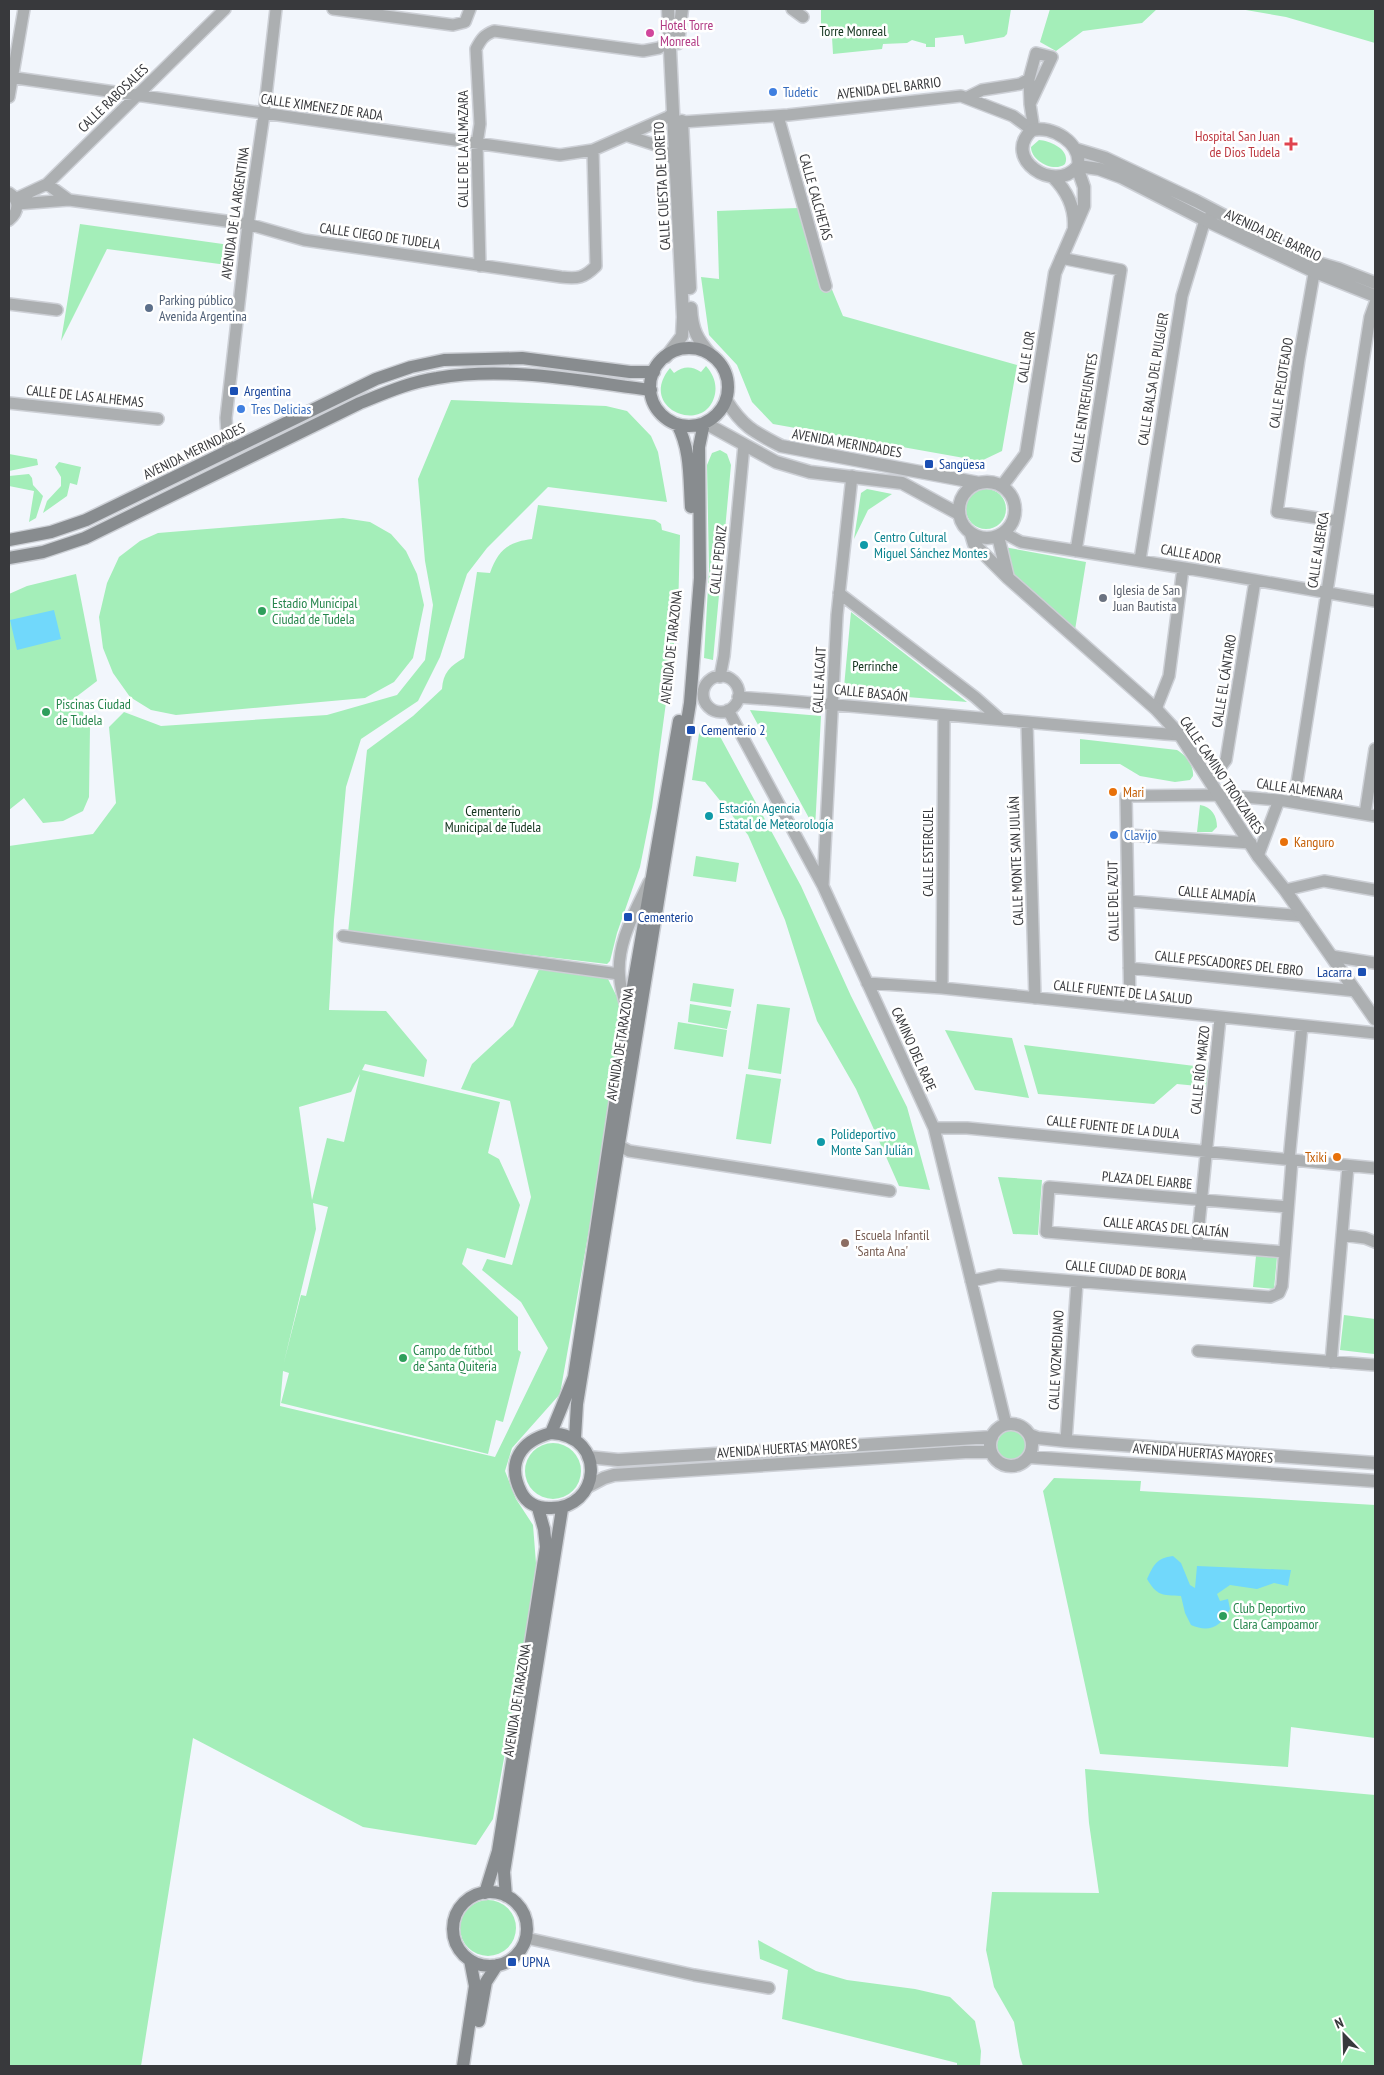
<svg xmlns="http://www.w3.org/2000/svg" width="1384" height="2075" font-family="'PT Sans Narrow',sans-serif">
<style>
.green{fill:#a4eeb9;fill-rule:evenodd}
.water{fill:#71d8fb}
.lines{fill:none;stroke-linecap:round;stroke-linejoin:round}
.minor-casing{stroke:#cdd0d6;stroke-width:14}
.tertiary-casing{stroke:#cdd0d6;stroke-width:15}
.secondary-casing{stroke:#cdd0d6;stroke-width:15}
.minor{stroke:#acafb1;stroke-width:11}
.tertiary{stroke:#acafb1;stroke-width:12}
.secondary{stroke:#888c8f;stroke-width:12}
.hotel-dot{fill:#d1479c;stroke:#fff;stroke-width:2}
.shop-dot{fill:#3f7fe0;stroke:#fff;stroke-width:2}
.health-dot{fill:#e0444e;stroke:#fff;stroke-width:2}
.service-dot{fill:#5c6f8a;stroke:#fff;stroke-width:2}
.transit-dot{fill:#1a4fb4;stroke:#fff;stroke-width:2}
.culture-dot{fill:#0f9aa8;stroke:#fff;stroke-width:2}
.worship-dot{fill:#6b7280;stroke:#fff;stroke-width:2}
.leisure-dot{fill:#2e9e5b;stroke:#fff;stroke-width:2}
.food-dot{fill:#e8710a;stroke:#fff;stroke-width:2}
.education-dot{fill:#8d6e63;stroke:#fff;stroke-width:2}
.labels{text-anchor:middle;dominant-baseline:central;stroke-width:5;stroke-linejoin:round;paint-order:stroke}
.hotel-label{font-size:14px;fill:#b23c85;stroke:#fff;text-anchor:start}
.park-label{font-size:14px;fill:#11321c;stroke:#fff}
.street-label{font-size:14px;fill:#38393c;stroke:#fff}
.shop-label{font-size:14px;fill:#366cbe;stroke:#fff;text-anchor:start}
.health-label{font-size:14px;fill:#be3a42;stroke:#fff;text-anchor:end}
.service-label{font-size:14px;fill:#4e5e75;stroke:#fff;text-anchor:start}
.transit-label{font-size:14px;fill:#164399;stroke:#fff;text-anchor:start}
.culture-label{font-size:14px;fill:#0d838f;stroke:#fff;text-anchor:start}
.worship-label{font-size:14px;fill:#5b616d;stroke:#fff;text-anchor:start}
.leisure-label{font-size:14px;fill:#27864d;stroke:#fff;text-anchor:start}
.food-label{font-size:14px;fill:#c56008;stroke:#fff;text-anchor:start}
.education-label{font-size:14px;fill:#785e54;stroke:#fff;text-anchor:start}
</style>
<rect width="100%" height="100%" fill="#f2f6fc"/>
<path class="green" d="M821 9H1011L1007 34 1004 37 965 44 963 35 935 38V47H926V44L912 40 907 43 883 44 882 49 833 54 832 37 821 32Z
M1050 9H1157L1142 23 1083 31 1056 51 1040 42Z
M1240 9H1375V43L1286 17Z
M1039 140C1051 141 1071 150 1065 164 1054 173 1031 161 1031 147Z
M798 208 843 316 1017 365 1002 451 981 461 773 424 752 402 737 365 709 335 701 277 719 279 717 211Z
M80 224 230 245 227 265 107 249 61 341Z
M706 366C713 374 717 383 715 394 706 437 636 409 670 368L674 373C684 366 691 366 701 372Z
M451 400 606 406 627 411 651 436 658 452 667 502 548 487 487 548 467 574 440 657 418 701 361 739 346 787 334 920 329 1010 386 1011 427 1060 424 1077 365 1064 362 1070 500 1102 488 1153 499 1159 520 1205 505 1258 467 1248 462 1264 518 1317V1350L521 1352 503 1422 496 1420 488 1454 281 1403 289 1373 283 1371 280 1406 495 1457 548 1348 521 1302 482 1270 487 1259 512 1265 531 1197 510 1101 461 1089 472 1064 513 1026 541 965 608 979 622 1007 595 1196 560 1394 512 1448 505 1471 516 1499 533 1525 537 1576 493 1819 476 1845 363 1827 193 1738 141 2066H9V846L93 834 116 803 109 727 124 712 161 726 327 715 397 695 425 660 433 605 425 561 418 479ZM360 1074 344 1142 327 1138 312 1200 299 1107 351 1092ZM313 1203 328 1207 306 1296 301 1295 284 1362 316 1229Z
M720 450 727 454 731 465 713 660 704 658 709 570 707 465 712 453Z
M9 454 37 459 38 465 9 471Z
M59 462 81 467 77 485 70 483 67 496 43 513 47 501 61 486V477L55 467Z
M29 474 32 478 33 485 43 496 36 518 29 522 34 491 9 486V476Z
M966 509a20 20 0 1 1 40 0a20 20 0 1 1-40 0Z
M867 489 892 494 868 510 854 539 861 493Z
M538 505 655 520 661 524 662 530 680 535 678 613 652 807 640 867 617 933 610 961 607 964 348 933 367 750 413 716 442 689C443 673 450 666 464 658L477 572 490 573C498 550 508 542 532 539Z
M343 518 370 522 391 534 406 551 417 574 424 605 413 658 394 682 365 698 176 715 151 710 130 697 113 673 103 648 99 617 107 583 119 557 140 541 158 533Z
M1004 547 1086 562 1075 630 1014 574Z
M76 574 97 681 76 697 90 727 89 797 83 811 63 821 43 823 24 798 9 810V594L27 586Z
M851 612 967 702 848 692 844 687Z
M750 710 821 716 815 829 751 712Z
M700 727 716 729 801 886 851 996 907 1107 930 1190 899 1186 856 1089 817 1021 785 920 748 835 705 782 692 780Z
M1080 739 1177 750C1186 755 1194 766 1193 776L1190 780 1175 782 1140 776 1120 764H1080Z
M1200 805C1212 807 1217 816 1217 827L1212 832H1197Z
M696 856 739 863 736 882 693 876Z
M693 983 734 989 731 1007 690 1001Z
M690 1004 731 1011 727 1029 688 1022Z
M757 1004 790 1008 781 1074 748 1069Z
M678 1022 727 1030 723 1057 674 1049Z
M945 1030 1012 1038 1029 1098 975 1090Z
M1024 1045 1211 1068 1208 1087 1177 1084 1154 1104 1038 1094Z
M746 1074 781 1079 771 1144 736 1139Z
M998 1177 1042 1180 1038 1235 1013 1234Z
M1256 1256 1277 1257 1274 1289 1253 1287Z
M1344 1315 1375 1319 1374 1354 1340 1350Z
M997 1445a15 15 0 1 1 30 0a15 15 0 1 1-30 0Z
M525 1471a28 28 0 1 1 56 0a28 28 0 1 1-56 0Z
M1054 1478 1141 1481 1140 1491 1375 1505V1738L1291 1727 1288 1767 1100 1754 1043 1491Z
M1085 1769 1375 1795V2066H1023L1020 2057 1014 2022 994 1987 986 1950 992 1892 1099 1893 1089 1823Z
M460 1928a28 28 0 1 1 56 0a28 28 0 1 1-56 0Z
M758 1940 816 1971 847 1980 915 1989 950 1997 975 2021 981 2051 980 2066H957V2063L782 2019 788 1970 760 1959Z"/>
<path class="water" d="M54 610 61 639 17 650 10 620Z
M1173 1556 1181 1563 1190 1585 1195 1588 1197 1566 1291 1570 1288 1586 1274 1583 1257 1589 1230 1585 1217 1594 1220 1601 1228 1599 1230 1609C1221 1627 1209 1633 1191 1625L1185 1613 1181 1596C1162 1595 1157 1596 1147 1579 1154 1565 1156 1558 1173 1556Z"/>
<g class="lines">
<defs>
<path id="minor" d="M333 9 453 25 465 22 470 9
M792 9 803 17
M1036 53 1052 57 1030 104 1029 79Z
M9 77 560 155 593 150 668 117 673 113
M9 97 24 9
M968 97 982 90 1020 84 1029 79
M1030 104 1034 130
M778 116 826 286
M682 122 788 115 961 96 1013 116 1032 130
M628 136 659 146 675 161
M47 184 69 200 248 224 304 240 561 277C578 279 584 278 596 266L593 150
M9 193C20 200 19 212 9 220
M15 199 47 184 225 9
M17 204 69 200
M1061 258 1121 270 1076 551
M1314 264 1315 268 1299 359 1277 512 1338 521
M480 266 477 144 480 124 476 49C481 39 484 35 494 31L643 51 659 48 671 40
M9 304 57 310
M9 403 158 419
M228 451 226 418 248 224 264 114 276 9
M1004 533 1021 542 1203 571 1375 601
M1140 560 1182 296 1205 220 1212 216
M839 593 975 697 1001 720
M703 694a18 18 0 1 1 36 0a18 18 0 1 1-36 0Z
M720 677 724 656 744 445
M738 697C886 708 1033 724 1180 735
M1156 709 1169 676 1183 568
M728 710 823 886 934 1128 1006 1424
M1027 723 1035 998
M1210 781 1226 760 1255 581
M1294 802 1370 317 1375 303
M1365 814 1375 749
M1127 835 1251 843
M1258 856 1279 800
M823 886 837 615 852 476
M1285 890 1324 881 1375 890
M1128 901 1304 916
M343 936 619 974
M1331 956 1375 963
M1129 968 1356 991
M867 983 942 988 1375 1033
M942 988 944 715
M1130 1007 1126 797 1129 796 1219 795 1279 800 1375 816
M627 1014C626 1002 621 992 620 980 615 945 635 912 649 882
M934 1128H967L1375 1168
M618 1145 629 1151 890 1191
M1289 1160 1302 1026
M1342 1235 1365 1238 1375 1242
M1197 1244 1220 1018
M1284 1252 1046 1232 1049 1187 1288 1207
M971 1281 999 1275 1270 1297 1279 1293 1282 1286 1292 1160
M1198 1351 1375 1365
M1331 1362 1348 1166
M1066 1441 1077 1282
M526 1938 694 1975 769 1988"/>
<path id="tertiary" d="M678 43 682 9
M682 121 690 288
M1075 149 1105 158 1196 201 1311 261 1339 269 1375 283
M1053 177C1067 191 1075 207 1074 227
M691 308C692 330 697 339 711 355
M666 357 682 336 683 317 668 9
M726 400C743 427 754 432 781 446L979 483
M705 423 776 462 810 472 902 483 959 514
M959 510a28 28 0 1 1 56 0a28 28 0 1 1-56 0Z
M1002 486 1026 454 1055 273 1084 206V187L1077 167C1054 194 1001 158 1032 130 1052 125 1082 143 1078 166L1099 169 1121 177 1205 220 1315 272 1375 296
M971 534 974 544 1008 578 1156 709 1180 735 1258 856 1285 890 1375 1019
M998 536 1008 578
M990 1445a21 21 0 1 1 42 0a21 21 0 1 1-42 0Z
M1030 1435 1038 1438 1066 1441 1375 1463
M588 1457 618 1460 992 1437
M1029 1457 1375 1481
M587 1487 604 1478 614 1475 965 1452H991"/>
<path id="secondary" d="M650 387a39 39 0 1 1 78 0a39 39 0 1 1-78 0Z
M677 424C691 450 689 478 691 507
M9 540 51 532 86 520 376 379 411 367 444 360 485 359 522 358 630 372H654
M9 558 43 552 85 538 360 403C385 393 410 382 437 378 507 366 580 381 651 390
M551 1433 574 1377 631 998 679 721
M551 1433C608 1436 601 1510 549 1508 538 1508 527 1504 521 1492 506 1462 521 1441 551 1433Z
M575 1438 577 1404 690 703 700 578 699 447 704 423
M453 1929a37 37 0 1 1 74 0a37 37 0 1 1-74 0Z
M485 1893 498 1851 546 1547 544 1529 538 1508
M506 1896 504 1872 562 1509
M479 2021 486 1982 497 1965
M463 2066 475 1986 470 1960"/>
</defs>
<use href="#minor" class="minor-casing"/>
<use href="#tertiary" class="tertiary-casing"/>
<use href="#secondary" class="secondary-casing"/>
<use href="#minor" class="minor"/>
<use href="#tertiary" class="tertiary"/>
<use href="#secondary" class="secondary"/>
</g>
<circle class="hotel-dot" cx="650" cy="33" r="5"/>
<g class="shop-dot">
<circle cx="773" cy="92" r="5"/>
<circle cx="241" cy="409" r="5"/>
<circle cx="1114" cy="835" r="5"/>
</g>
<path class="health-dot" d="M1288.5 136.5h5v5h5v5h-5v5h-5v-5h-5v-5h5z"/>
<circle class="service-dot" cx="149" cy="308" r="5"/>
<g class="transit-dot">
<rect x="229" y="386" width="10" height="10" rx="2.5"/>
<rect x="924" y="459" width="10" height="10" rx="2.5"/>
<rect x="686" y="725" width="10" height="10" rx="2.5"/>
<rect x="623" y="912" width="10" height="10" rx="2.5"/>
<rect x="1357" y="967" width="10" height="10" rx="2.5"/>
<rect x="507" y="1957" width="10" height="10" rx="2.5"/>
</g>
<g class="culture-dot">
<circle cx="864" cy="545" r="5"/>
<circle cx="709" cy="816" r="5"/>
<circle cx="821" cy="1142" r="5"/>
</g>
<circle class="worship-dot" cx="1103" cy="598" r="5"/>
<g class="leisure-dot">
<circle cx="262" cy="611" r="5"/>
<circle cx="46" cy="712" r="5"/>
<circle cx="403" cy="1358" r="5"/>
<circle cx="1223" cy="1616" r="5"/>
</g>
<g class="food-dot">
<circle cx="1113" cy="792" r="5"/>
<circle cx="1284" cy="842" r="5"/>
<circle cx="1337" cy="1157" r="5"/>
</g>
<circle class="education-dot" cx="845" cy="1243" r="5"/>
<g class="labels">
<g class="hotel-label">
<text x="660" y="25">Hotel Torre<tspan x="660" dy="16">Monreal</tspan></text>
</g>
<g class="park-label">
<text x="853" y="31">Torre Monreal</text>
<text x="875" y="666">Perrinche</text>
<text x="493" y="811">Cementerio<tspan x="493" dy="16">Municipal de Tudela</tspan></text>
</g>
<g class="street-label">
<text transform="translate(889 88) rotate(-7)">AVENIDA DEL BARRIO</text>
<text transform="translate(113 98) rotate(-44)">CALLE RABOSALES</text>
<text transform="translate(322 107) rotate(8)">CALLE XIMENEZ DE RADA</text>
<text transform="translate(463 149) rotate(-90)">CALLE DE LA ALMAZARA</text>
<text transform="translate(662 186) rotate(-93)">CALLE CUESTA DE LORETO</text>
<text transform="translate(816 197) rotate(74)">CALLE CALCHETAS</text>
<text transform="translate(235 213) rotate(-82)">AVENIDA DE LA ARGENTINA</text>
<text transform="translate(1273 235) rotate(25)">AVENIDA DEL BARRIO</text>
<text transform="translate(380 236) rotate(8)">CALLE CIEGO DE TUDELA</text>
<text transform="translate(1026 357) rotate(-81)">CALLE LOR</text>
<text transform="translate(1153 379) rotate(-81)">CALLE BALSA DEL PULGUER</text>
<text transform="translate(1281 383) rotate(-81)">CALLE PELOTEADO</text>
<text transform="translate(85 396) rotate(6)">CALLE DE LAS ALHEMAS</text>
<text transform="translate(1084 408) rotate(-81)">CALLE ENTREFUENTES</text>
<text transform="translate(847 443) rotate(10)">AVENIDA MERINDADES</text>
<text transform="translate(194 451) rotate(-26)">AVENIDA MERINDADES</text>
<text transform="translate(1318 550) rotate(-81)">CALLE ALBERCA</text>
<text transform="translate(1191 554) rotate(10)">CALLE ADOR</text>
<text transform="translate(718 560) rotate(-84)">CALLE PEDRIZ</text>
<text transform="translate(671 647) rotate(-84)">AVENIDA DE TARAZONA</text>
<text transform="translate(819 680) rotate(-87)">CALLE ALCAIT</text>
<text transform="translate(1224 681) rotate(-81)">CALLE EL CÁNTARO</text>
<text transform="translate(871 693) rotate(6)">CALLE BASAÓN</text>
<text transform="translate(1222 775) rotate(56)">CALLE CAMINO TRONZAIRES</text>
<text transform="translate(1300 789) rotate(8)">CALLE ALMENARA</text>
<text transform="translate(928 852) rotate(-90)">CALLE ESTERCUEL</text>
<text transform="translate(1016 861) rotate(-92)">CALLE MONTE SAN JULIÁN</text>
<text transform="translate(1217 894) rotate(5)">CALLE ALMADÍA</text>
<text transform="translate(1113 901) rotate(-91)">CALLE DEL AZUT</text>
<text transform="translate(1229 963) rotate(6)">CALLE PESCADORES DEL EBRO</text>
<text transform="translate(1123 992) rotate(6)">CALLE FUENTE DE LA SALUD</text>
<text transform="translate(620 1044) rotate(-81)">AVENIDA DE TARAZONA</text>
<text transform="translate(914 1049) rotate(66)">CAMINO DEL RAPE</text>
<text transform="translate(1200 1070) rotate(-84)">CALLE RÍO MARZO</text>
<text transform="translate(1113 1127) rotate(6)">CALLE FUENTE DE LA DULA</text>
<text transform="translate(1147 1180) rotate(5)">PLAZA DEL EJARBE</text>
<text transform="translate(1166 1227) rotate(5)">CALLE ARCAS DEL CALTÁN</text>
<text transform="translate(1126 1270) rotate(5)">CALLE CIUDAD DE BORJA</text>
<text transform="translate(1056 1360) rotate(-87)">CALLE VOZMEDIANO</text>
<text transform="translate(787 1448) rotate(-4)">AVENIDA HUERTAS MAYORES</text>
<text transform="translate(1203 1453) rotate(4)">AVENIDA HUERTAS MAYORES</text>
<text transform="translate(517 1700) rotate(-81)">AVENIDA DE TARAZONA</text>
</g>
<g class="shop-label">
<text x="783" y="92">Tudetic</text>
<text x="251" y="409">Tres Delicias</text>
<text x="1124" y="835">Clavijo</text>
</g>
<g class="health-label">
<text x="1280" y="136">Hospital San Juan<tspan x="1280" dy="16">de Dios Tudela</tspan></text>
</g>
<g class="service-label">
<text x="159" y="300">Parking público<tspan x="159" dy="16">Avenida Argentina</tspan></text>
</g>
<g class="transit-label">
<text x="244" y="391">Argentina</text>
<text x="939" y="464">Sangüesa</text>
<text x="701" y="730">Cementerio 2</text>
<text x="638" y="917">Cementerio</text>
<text x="1352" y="972" text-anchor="end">Lacarra</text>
<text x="522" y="1962">UPNA</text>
</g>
<g class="culture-label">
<text x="874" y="537">Centro Cultural<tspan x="874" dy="16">Miguel Sánchez Montes</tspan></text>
<text x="719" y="808">Estación Agencia<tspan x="719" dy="16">Estatal de Meteorología</tspan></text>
<text x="831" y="1134">Polideportivo<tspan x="831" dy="16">Monte San Julián</tspan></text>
</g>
<g class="worship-label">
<text x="1113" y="590">Iglesia de San<tspan x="1113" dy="16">Juan Bautista</tspan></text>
</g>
<g class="leisure-label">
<text x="272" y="603">Estadio Municipal<tspan x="272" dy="16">Ciudad de Tudela</tspan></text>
<text x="56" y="704">Piscinas Ciudad<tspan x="56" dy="16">de Tudela</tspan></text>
<text x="413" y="1350">Campo de fútbol<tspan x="413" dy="16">de Santa Quiteria</tspan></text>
<text x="1233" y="1608">Club Deportivo<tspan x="1233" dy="16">Clara Campoamor</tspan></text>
</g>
<g class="food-label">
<text x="1123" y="792">Mari</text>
<text x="1294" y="842">Kanguro</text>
<text x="1327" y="1157" text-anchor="end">Txiki</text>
</g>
<g class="education-label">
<text x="855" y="1235">Escuela Infantil<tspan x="855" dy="16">'Santa Ana'</tspan></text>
</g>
</g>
<rect width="1384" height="2075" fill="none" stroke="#38393c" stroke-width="20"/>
<g transform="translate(1344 2035) rotate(337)" stroke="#ffffff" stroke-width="4" paint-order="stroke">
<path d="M0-4L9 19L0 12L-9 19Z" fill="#38393c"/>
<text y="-8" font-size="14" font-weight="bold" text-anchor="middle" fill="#38393c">N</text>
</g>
</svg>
